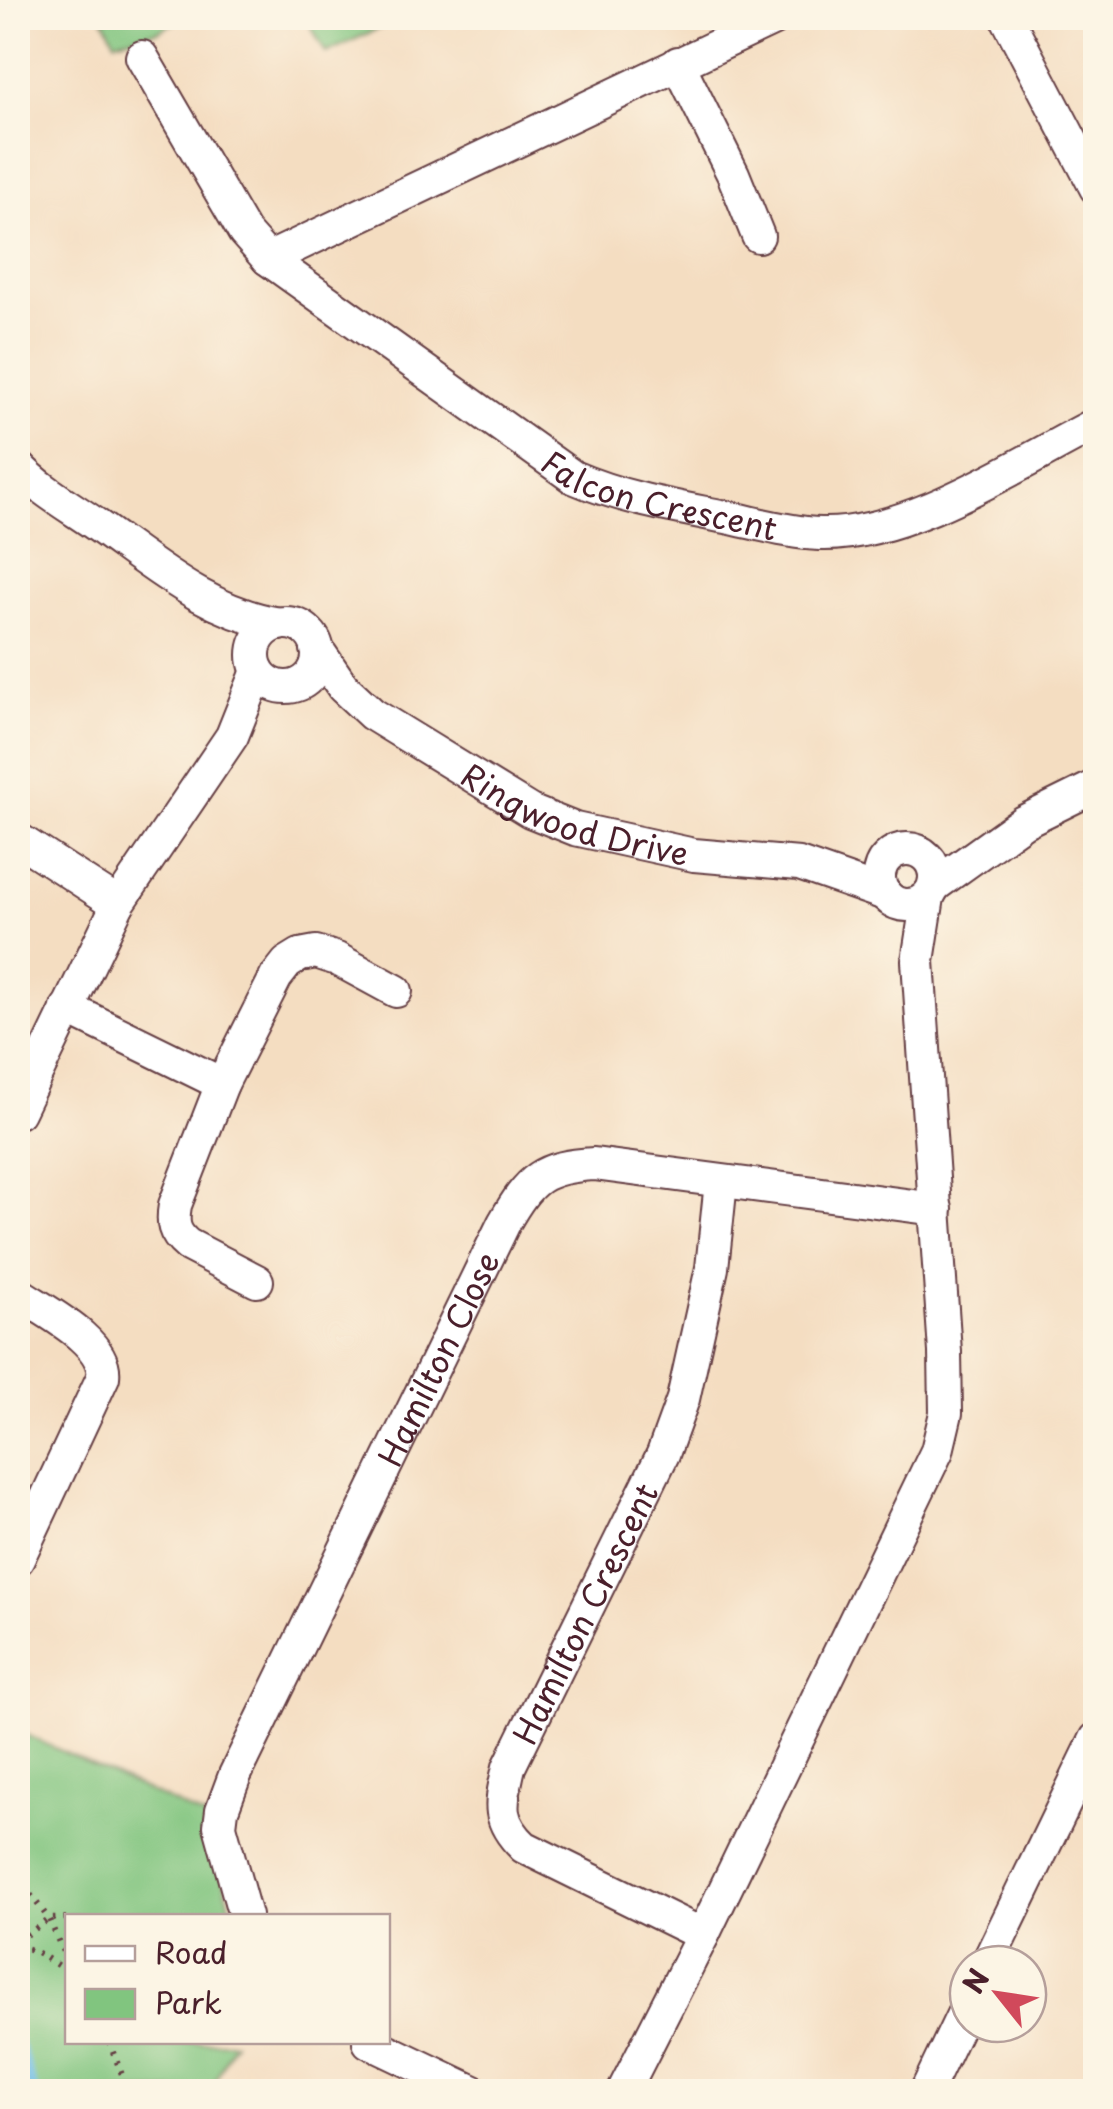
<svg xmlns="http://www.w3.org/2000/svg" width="1113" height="2109" font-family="'Playpen Sans',sans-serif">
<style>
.green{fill:#81c57f;stroke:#667255;stroke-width:2.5}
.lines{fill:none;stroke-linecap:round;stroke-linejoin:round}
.stream{stroke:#6cbce7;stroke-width:10}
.minor-casing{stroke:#643c42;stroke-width:36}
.path{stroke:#643c42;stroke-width:6;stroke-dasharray:2.5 8;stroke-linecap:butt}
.minor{stroke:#fff;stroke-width:32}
.labels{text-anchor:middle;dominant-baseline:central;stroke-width:8;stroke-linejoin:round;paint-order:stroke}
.street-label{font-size:32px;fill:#4a1f2b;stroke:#fcf5e5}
</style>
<rect width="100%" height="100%" fill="#fcf5e5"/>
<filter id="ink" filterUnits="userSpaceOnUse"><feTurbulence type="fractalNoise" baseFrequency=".01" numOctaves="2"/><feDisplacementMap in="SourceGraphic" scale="20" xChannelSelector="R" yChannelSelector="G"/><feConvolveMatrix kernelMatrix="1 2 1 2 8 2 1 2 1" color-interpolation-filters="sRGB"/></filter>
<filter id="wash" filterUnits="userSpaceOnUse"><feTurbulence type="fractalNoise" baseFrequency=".0048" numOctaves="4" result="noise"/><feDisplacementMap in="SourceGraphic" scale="40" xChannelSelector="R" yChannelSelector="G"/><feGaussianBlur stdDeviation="2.25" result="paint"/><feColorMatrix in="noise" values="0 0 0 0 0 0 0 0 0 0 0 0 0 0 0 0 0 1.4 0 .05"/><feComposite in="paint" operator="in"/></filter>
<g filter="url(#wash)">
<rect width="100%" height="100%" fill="#f4ddc1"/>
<path class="green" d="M103 18H184L158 31 115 41Z
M306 18H401L326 53Z
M18 1731 208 1819 233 1916H68V2042H234L210 2091 18 2092Z"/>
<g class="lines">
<path class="stream" d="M18 2044 34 2092"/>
</g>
</g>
<g filter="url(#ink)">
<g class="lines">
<defs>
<g id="minor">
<path d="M1007 18 1096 188"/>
<path id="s1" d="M142 57 244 232 268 259 573 477C622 498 670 506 721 516 753 522 788 533 820 534 907 537 1019 463 1096 424"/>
<path d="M678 63 733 174 758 236"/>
<path d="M268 259 776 18"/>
<path d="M18 466C40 490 71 507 98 526 155 566 209 613 280 624"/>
<circle cx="286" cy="655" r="32"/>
<path id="s2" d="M317 649 343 687 372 714 530 811 575 829 694 855 799 864 885 894"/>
<path d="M18 839 118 904"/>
<circle cx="907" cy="877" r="28"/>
<path d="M935 885 1023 822 1096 786"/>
<path d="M67 1008 222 1084"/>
<path d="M18 1112 118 904 232 736 258 671"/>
<path d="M257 1281 188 1245C173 1233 172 1223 175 1205L222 1084 276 977 287 963 300 955 316 952 337 959 396 991"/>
<path d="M18 1293C44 1311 108 1342 103 1377L18 1559"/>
<path id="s3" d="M245 1916 220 1826 222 1810 235 1775 504 1223C530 1178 542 1167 594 1164L936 1209"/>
<path id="s4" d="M703 1935 524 1847C495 1819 501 1803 509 1767L663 1454 683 1399 712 1268 721 1182"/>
<path d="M987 1964 1096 1739"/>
<path d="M369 2042 474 2092"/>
<path d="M623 2092 703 1935 937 1451 946 1413 945 1352 918 961 928 897"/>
<path d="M926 2092 968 2004"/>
</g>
</defs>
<use href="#minor" class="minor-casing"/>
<path class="path" d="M128 18 132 26 151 18
M18 1878 49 1919 68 1964
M18 1941 49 1919 68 1918
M18 1945 37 1952 68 1972
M109 2042 129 2092"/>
<use href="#minor" class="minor"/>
</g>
</g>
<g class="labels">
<g class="street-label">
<text stroke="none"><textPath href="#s1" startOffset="702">Falcon Crescent</textPath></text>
<text stroke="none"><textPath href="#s2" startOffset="315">Ringwood Drive</textPath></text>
<text stroke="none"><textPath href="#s3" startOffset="610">Hamilton Close</textPath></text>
<text stroke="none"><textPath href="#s4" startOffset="458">Hamilton Crescent</textPath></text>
</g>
</g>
<rect width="1113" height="2109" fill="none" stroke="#fcf5e5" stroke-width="60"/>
<rect x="65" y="1914" width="325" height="130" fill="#fcf5e5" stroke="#b59f9b" stroke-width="2.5"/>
<rect x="85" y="1946" width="50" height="15" fill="#ffffff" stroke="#b59f9b" stroke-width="2.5"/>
<text x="155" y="1964" font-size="30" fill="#4a1f2b">Road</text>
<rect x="85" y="1989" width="50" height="30" fill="#81c57f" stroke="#b59f9b" stroke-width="2.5"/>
<text x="155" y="2014" font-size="30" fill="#4a1f2b">Park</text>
<g transform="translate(998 1994) rotate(300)"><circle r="48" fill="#fcf5e5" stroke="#b59f9b" stroke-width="2.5"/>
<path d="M0-8L18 38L0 25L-18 38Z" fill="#d1495b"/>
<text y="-15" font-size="28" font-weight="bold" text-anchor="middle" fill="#4a1f2b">N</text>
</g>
</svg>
